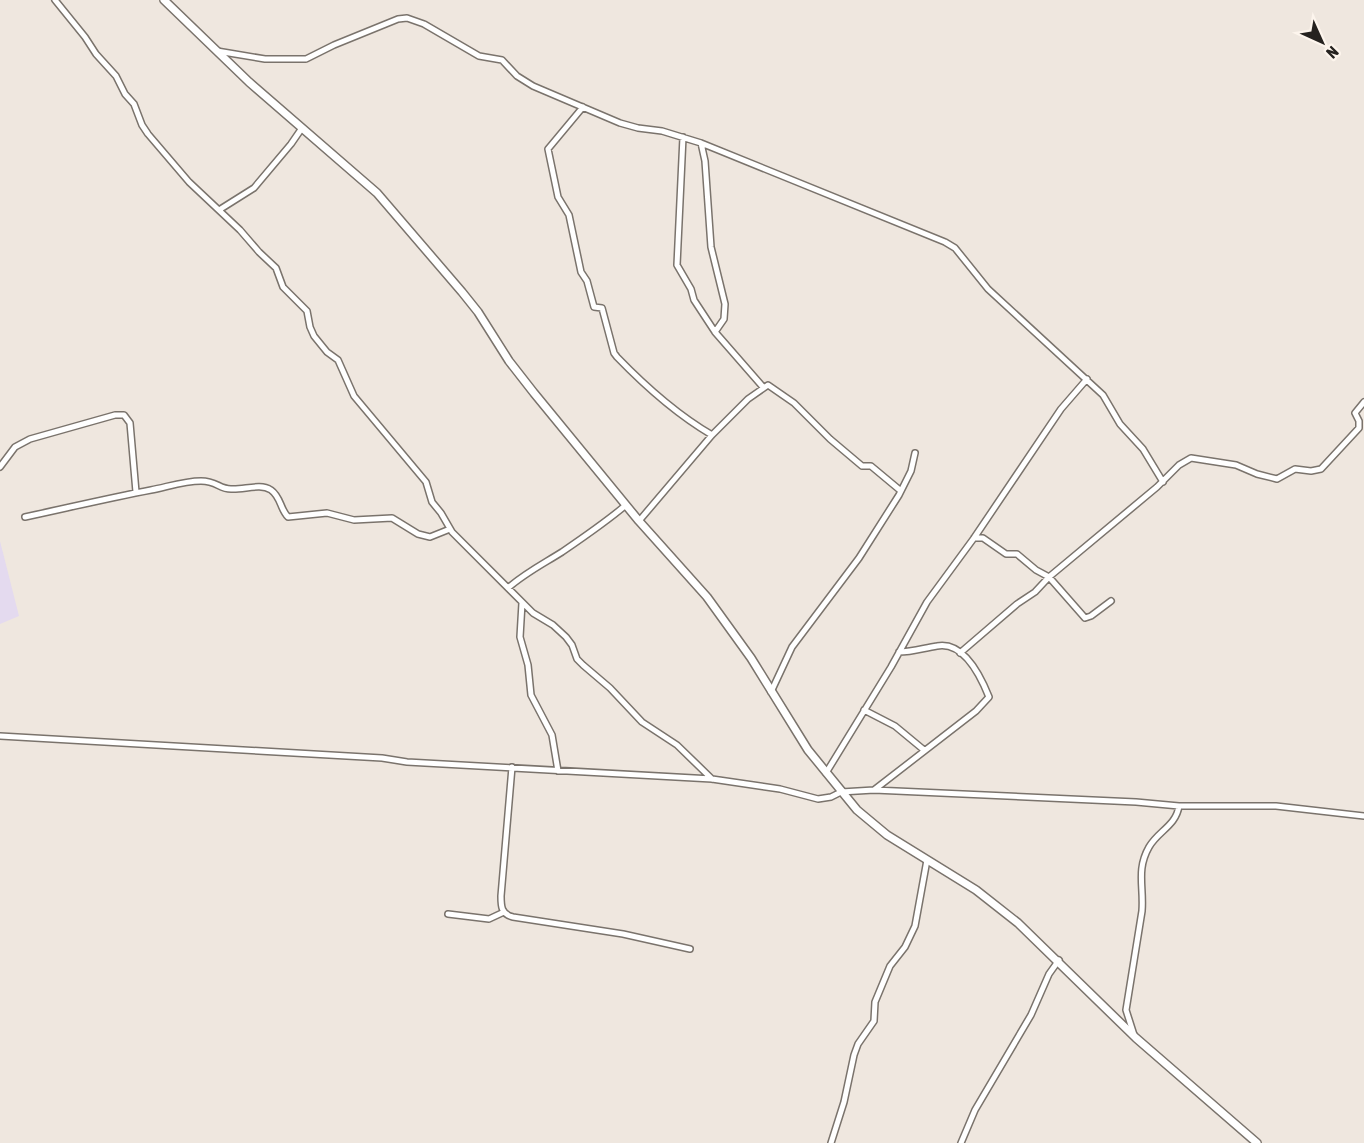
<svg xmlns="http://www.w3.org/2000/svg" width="1364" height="1143" font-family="'Asap Condensed',sans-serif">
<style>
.education{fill:#e4daef}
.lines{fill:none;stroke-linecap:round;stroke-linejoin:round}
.street-casing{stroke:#7a736c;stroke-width:8}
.secondary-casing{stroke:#7a736c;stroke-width:10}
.street{stroke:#fff;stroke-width:5}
.secondary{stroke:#fff;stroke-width:7}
</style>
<rect width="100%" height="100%" fill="#efe7df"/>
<path class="education" d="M0 541 19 616 0 624Z"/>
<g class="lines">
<defs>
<path id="street" d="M55 0 85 37 96 54 116 76 125 94 134 104 142 125 148 134 189 182 240 230 259 252 276 268 283 287 307 311 310 327 314 336 327 352 338 360 354 396 426 482 432 502 441 513 452 532 533 613 553 625 566 637 572 645 577 659 583 665 610 688 642 722 677 745 712 779
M217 51 265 59H306L334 45 398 19 407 18 424 24 479 56 502 60 517 76 533 86 620 123 638 128 662 131 701 143 945 242 955 248 988 289 1103 395 1120 424 1143 449 1163 482
M583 107 548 149 558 197 569 215 581 272 587 281 594 307 602 308 614 353 617 357C646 387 676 414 712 435
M683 137 677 265 691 289 694 300 715 332 763 387
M701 143 705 161 711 247 725 304 724 319 715 332
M219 210 254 188 291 144 302 128
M0 467 15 447 30 439 115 415H124L130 423 136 492
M25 517C67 508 109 498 151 490 167 487 184 481 201 481 217 481 219 489 231 489 244 490 260 483 271 490 281 497 280 509 288 517L327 513 354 520 392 518 418 534 430 537 450 529
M639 521 712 435 748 399 768 385 794 403 830 439 862 466H871L901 491
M974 538H983L1006 554H1017L1036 570 1049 577 1157 487 1179 465 1191 458 1236 465 1257 474 1277 479 1295 469 1311 471 1321 469 1359 428V421L1355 413 1364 402
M508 588C525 573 543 564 562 552 584 537 606 522 626 505
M522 603 520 637 528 665 531 695 552 735 558 771
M960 653 1017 604 1035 592 1049 577 1085 618 1091 616 1111 601
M771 692 792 647 859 558 899 495 911 471 915 453
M864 710 895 726 924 750
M0 736 382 758 407 762 712 779 780 789 818 799 831 797 841 792 874 790 1136 802 1179 806H1276L1364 816
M512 767 501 896C501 906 501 914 513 917L623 934 690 949
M826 773 891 667 927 602 974 538 1061 409 1087 379
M874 790 976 711 989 697C981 677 964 641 937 646 924 648 912 652 899 652
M448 914 489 919 504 912
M1134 1035 1126 1010 1142 911C1144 887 1136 870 1149 847 1158 831 1176 826 1179 806
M831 1143 844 1102 854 1055 858 1044 874 1021 875 1002 890 966 905 947 915 926 927 860
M961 1143 975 1110 1031 1015 1049 974 1059 960"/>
<path id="secondary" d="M164 0 249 82 377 193 462 292 478 312 509 361 534 393 639 521 707 597 751 658 808 750 857 810 887 835 976 890 1018 923 1136 1038 1257 1143"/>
</defs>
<use href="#street" class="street-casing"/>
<use href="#secondary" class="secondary-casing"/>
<use href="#street" class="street"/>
<use href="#secondary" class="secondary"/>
</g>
<g transform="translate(1322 42) rotate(135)" stroke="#fdf5ed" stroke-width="4.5" paint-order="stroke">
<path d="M0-4.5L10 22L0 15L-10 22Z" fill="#25221f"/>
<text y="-9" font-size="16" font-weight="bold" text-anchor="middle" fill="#25221f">N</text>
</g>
</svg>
